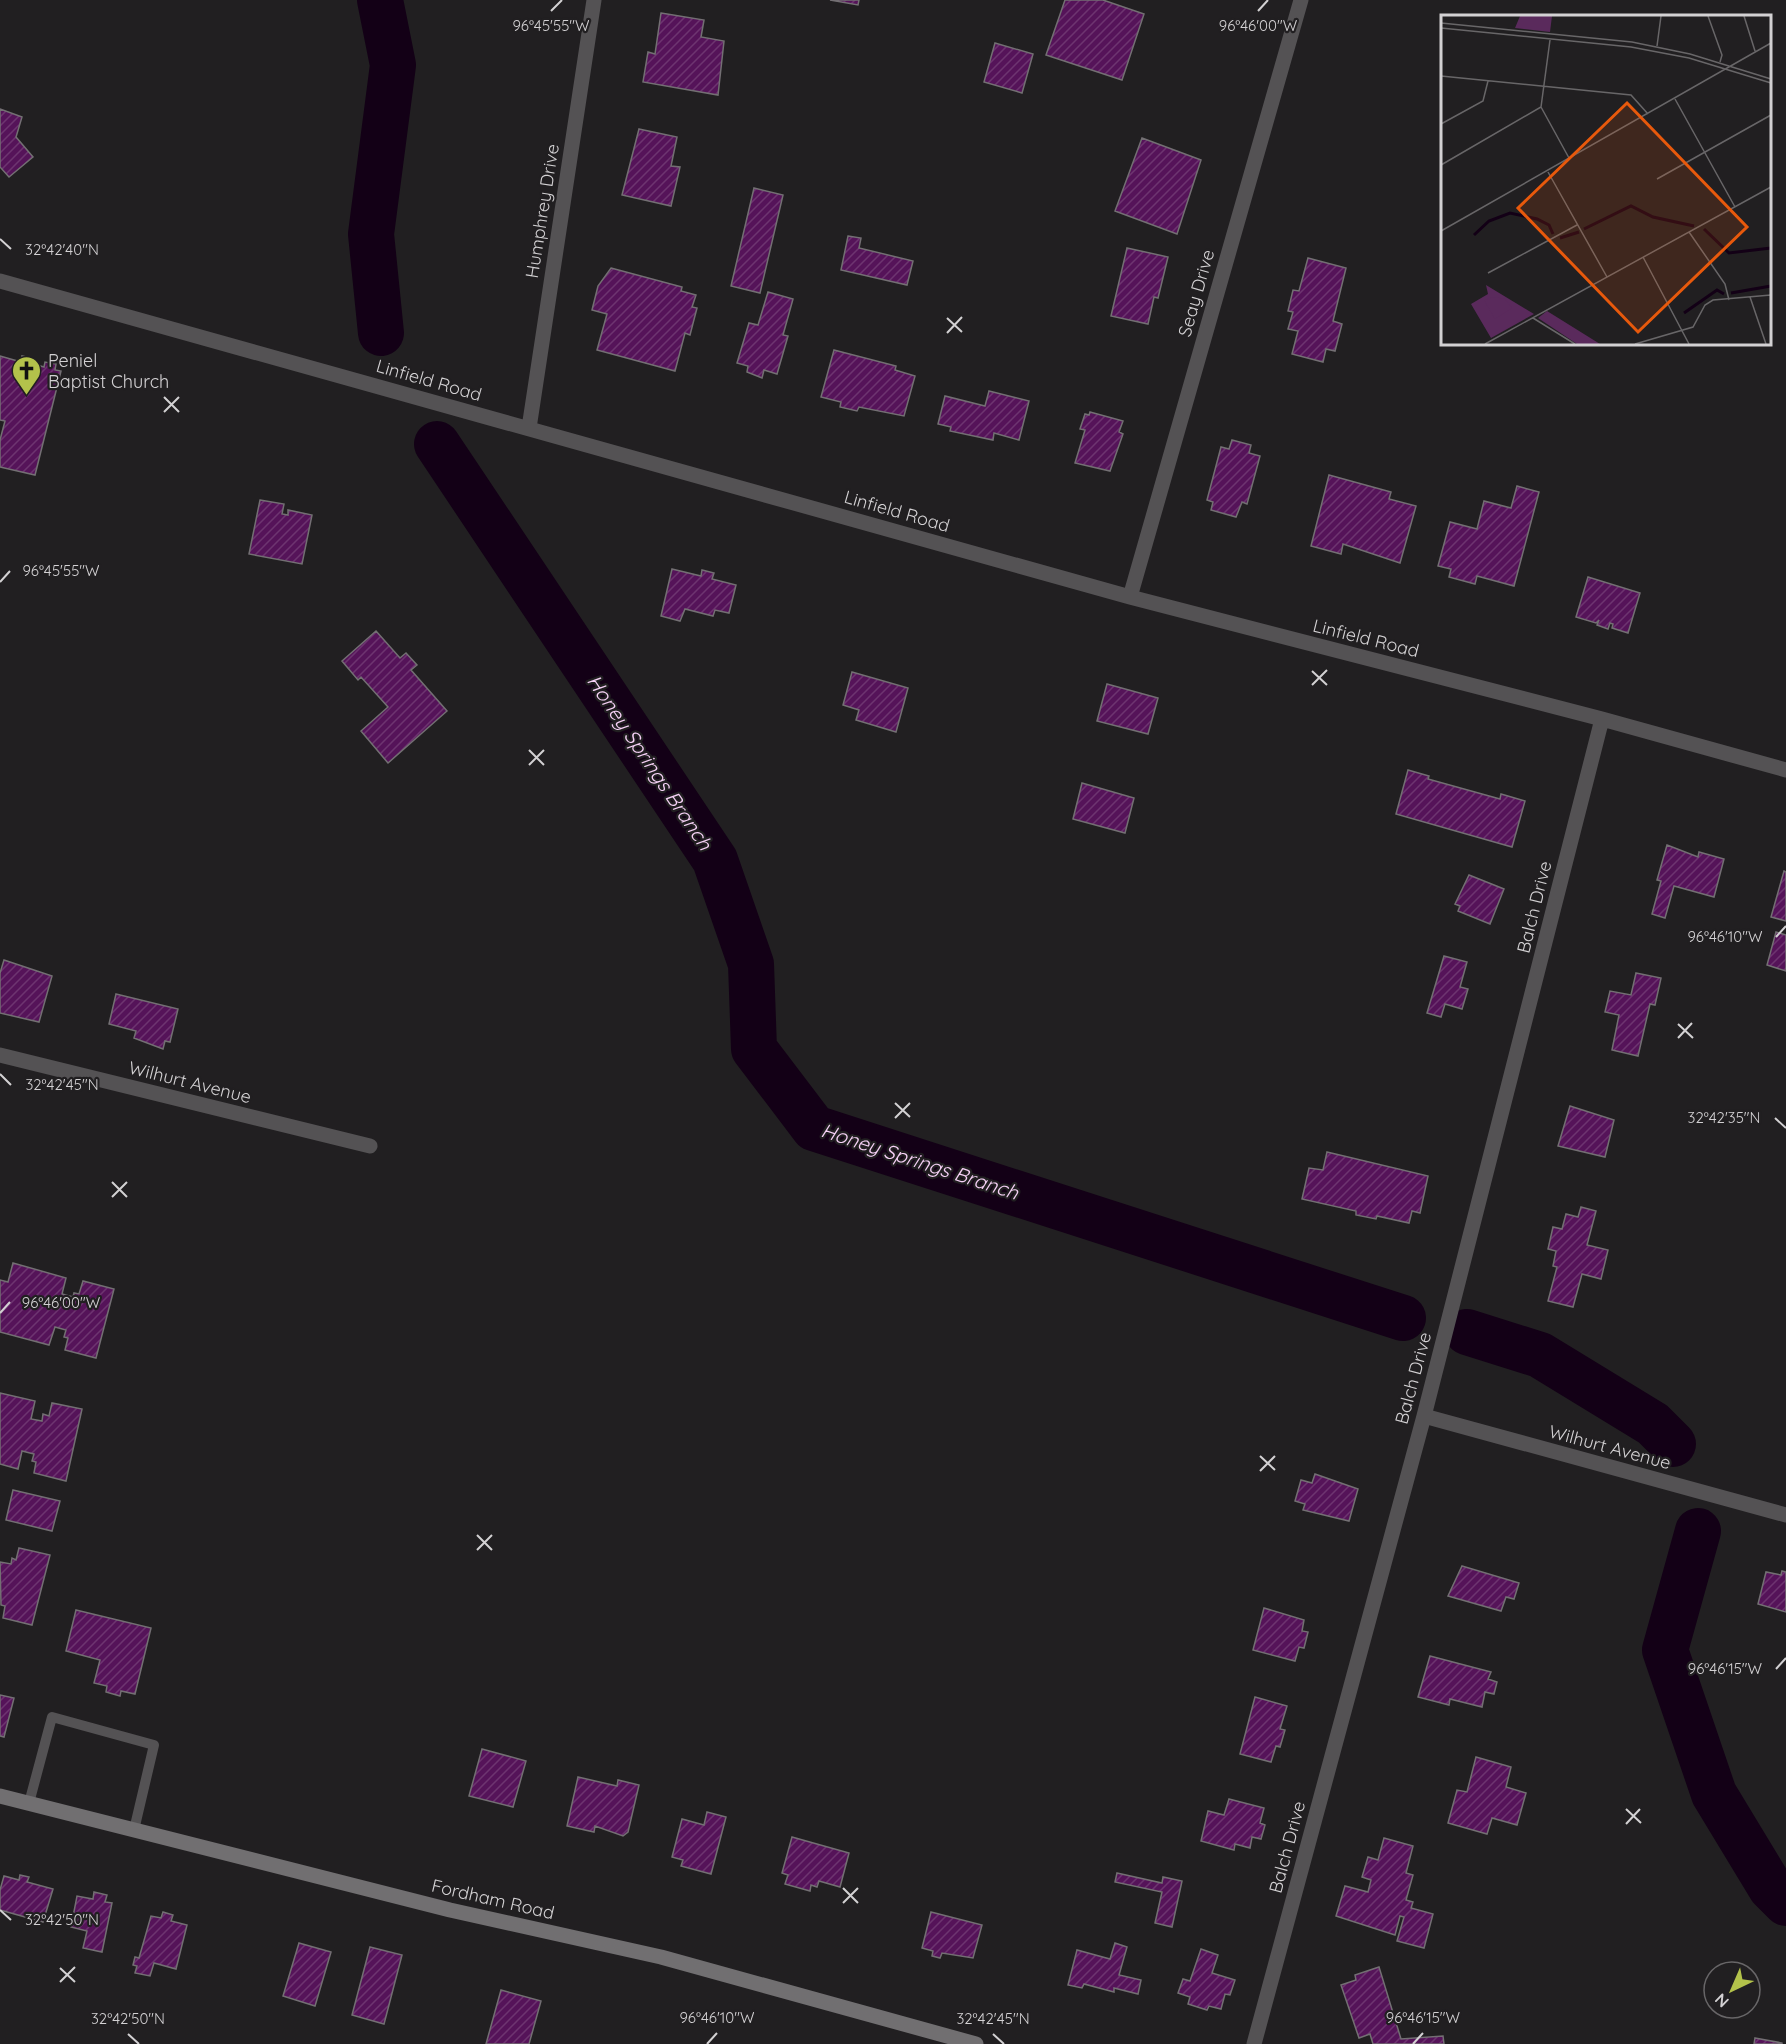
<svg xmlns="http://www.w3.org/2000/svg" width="1786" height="2044" font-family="Quicksand,sans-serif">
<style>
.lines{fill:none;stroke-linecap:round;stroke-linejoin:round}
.river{stroke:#130016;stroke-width:46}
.building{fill:url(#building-hatch);stroke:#736f73;stroke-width:1.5}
.lane{stroke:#545254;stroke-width:10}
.street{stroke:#545254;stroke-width:15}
.secondary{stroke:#716f71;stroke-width:15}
.ticks{fill:none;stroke:#d3d1d3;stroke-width:2}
.labels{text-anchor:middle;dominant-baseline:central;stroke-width:4.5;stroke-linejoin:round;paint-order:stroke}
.street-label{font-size:18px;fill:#d3d1d3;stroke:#211f21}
.poi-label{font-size:18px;fill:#d3d1d3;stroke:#211f21;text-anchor:start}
.water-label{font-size:20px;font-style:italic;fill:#f7d2f7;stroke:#211f21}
.inset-river{fill:none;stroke:#130016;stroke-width:3}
.inset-road{fill:none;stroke:#686668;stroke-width:1.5}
.view{fill:#e8590c;fill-opacity:0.15;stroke:#e8590c;stroke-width:3}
.inset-edge{fill:none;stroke:#d3d1d3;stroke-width:3}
.ticks-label{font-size:15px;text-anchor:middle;fill:#d3d1d3;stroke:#211f21;stroke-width:4.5;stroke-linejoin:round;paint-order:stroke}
</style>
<defs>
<pattern id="building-hatch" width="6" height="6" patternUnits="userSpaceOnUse" patternTransform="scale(1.5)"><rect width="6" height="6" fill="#551359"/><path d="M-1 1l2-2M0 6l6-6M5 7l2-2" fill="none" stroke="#6d3470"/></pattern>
</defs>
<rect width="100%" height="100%" fill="#211f21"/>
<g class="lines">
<path class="river" d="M380 0 393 65 371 234 381 333
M437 444 715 860 751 964 754 1049 814 1128 1403 1318
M1467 1332 1540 1355 1653 1424 1673 1444
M1698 1531 1665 1650 1714 1794 1771 1888 1786 1903"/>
</g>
<path class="building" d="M830 0H859L858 5Z
M1065 0H1103L1144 14 1122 80 1046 55Z
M661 13 704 20 701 37 724 41 718 95 643 82 648 52 655 54Z
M995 43 1033 54 1022 93 984 82Z
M0 109 22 117 16 137 33 157 9 177 0 167Z
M639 129 677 137 671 166 680 167 671 206 622 195Z
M1142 138 1201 160 1177 234 1115 211Z
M754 188 783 195 760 293 731 286Z
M848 236 861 238 859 248 913 261 907 285 841 270Z
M1127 248 1168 257 1158 298 1154 297 1148 324 1111 316Z
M1308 258 1346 268 1333 321 1342 324 1335 351 1326 349 1323 362 1292 354 1298 331 1288 329 1293 312 1288 311 1293 290 1299 291Z
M611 268 682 287 681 291 696 295 692 307 697 308 690 335 685 333 675 371 597 350 607 314 592 310 598 286Z
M768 292 793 299 783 335 788 336 777 374 764 370 762 378 747 372 748 366 737 363 749 323 758 325Z
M834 350 896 366 895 370 915 376 904 416 859 407 857 411 840 407 841 402 821 397Z
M0 356 21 362 22 356 31 358 30 363 44 367 45 362 56 364 55 370 61 371 35 475 0 467V440L5 421 0 420Z
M989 391 1029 401 1019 440 994 433 993 440 950 431 951 427 938 424 945 396 985 406Z
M1090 412 1123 421 1119 432 1123 434 1110 471 1075 463 1085 430 1080 429 1085 414 1089 415Z
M1232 440 1251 445 1249 453 1260 456 1247 504 1242 502 1236 517 1211 510 1213 502 1207 500 1221 447 1229 449Z
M1329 475 1391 492 1389 499 1416 506 1400 563 1343 544 1341 554 1311 546Z
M1517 486 1539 492 1514 586 1477 576 1475 584 1449 577 1451 569 1438 566 1450 522 1477 529 1484 501 1511 508Z
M260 500 284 504 282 514 288 515V510L312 515 302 564 249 554Z
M672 569 701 576 702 570 714 573 712 579 736 585 729 613 715 610 713 616 685 609 680 621 661 616Z
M1588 577 1640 593 1628 633 1612 628 1613 624 1610 623 1608 629 1597 625 1599 620 1596 623 1576 617Z
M376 631 400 658 406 653 417 665 411 670 447 711 388 763 361 731 388 707 361 677 358 680 342 661Z
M852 672 908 688 896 732 856 720 859 710 843 705Z
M1107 684 1158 698 1148 734 1097 721Z
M1408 770 1429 776 1428 779 1500 799 1501 794 1525 801 1512 847 1396 814Z
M1082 783 1134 798 1125 833 1073 819Z
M1667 845 1698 857 1699 852 1724 859 1714 897 1674 886 1665 918 1652 914 1661 881 1657 880Z
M1784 871 1786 872V921L1771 917Z
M1469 875 1504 889 1490 924 1458 911 1460 906 1455 904Z
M1776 932 1786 935V971L1767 965Z
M1444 956 1467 962 1460 987 1468 989 1462 1009 1445 1004 1441 1017 1427 1013Z
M4 960 52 976 39 1022 0 1013V973Z
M1636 973 1661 978 1655 1005 1650 1004 1638 1056 1612 1050 1619 1015 1605 1012 1610 991 1631 995Z
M116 994 178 1009 170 1042 165 1041 163 1049 134 1038 136 1031 109 1024Z
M1570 1106 1614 1120 1605 1157 1558 1146Z
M1327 1152 1428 1176 1420 1213 1412 1211 1409 1223 1377 1216 1376 1219 1356 1215V1211L1302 1199 1309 1168 1323 1170Z
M1581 1207 1596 1211 1587 1245 1608 1250 1601 1279 1582 1274 1573 1307 1548 1301 1557 1267 1553 1266 1556 1251 1548 1249 1553 1227 1562 1229 1566 1214 1578 1217Z
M13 1263 66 1278 62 1294 73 1297 74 1293 79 1294 83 1281 114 1289 96 1358 65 1350 68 1338 64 1337 66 1330 55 1327 49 1345 0 1332V1280L8 1282Z
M0 1393 35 1401 31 1419 42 1421 43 1414 49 1416 52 1403 82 1409 66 1481 34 1473 36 1462 32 1461 34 1454 22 1451 18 1469 0 1464Z
M1315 1474 1358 1489 1349 1521 1303 1510 1305 1504 1295 1501 1301 1480 1312 1483Z
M13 1490 60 1501 52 1531 6 1520Z
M19 1548 50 1555 32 1625 3 1618 5 1606 1 1605 0 1562 11 1564 12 1558 16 1560Z
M1462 1566 1519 1583 1514 1599 1506 1597 1501 1611 1448 1596Z
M1782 1571 1786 1572V1612L1758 1604 1766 1572 1781 1575Z
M1264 1608 1304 1620 1302 1631 1308 1632 1304 1648 1299 1647 1295 1661 1253 1650Z
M76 1610 151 1628 135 1694 121 1691 120 1696 106 1692 107 1686 94 1683 100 1660 66 1651Z
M1430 1656 1491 1672 1488 1679 1497 1682 1494 1694 1485 1692 1482 1707 1450 1699 1449 1705 1418 1697Z
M0 1695 14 1698 4 1737 0 1736Z
M1255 1697 1287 1706 1280 1729 1285 1730 1280 1747 1276 1746 1271 1762 1240 1754Z
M482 1749 526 1761 513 1807 469 1796Z
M1476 1757 1511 1767 1506 1787 1526 1793 1517 1825 1492 1818 1487 1834 1448 1823 1457 1790 1467 1792Z
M578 1777 617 1786 618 1780 639 1785 628 1832 623 1836 595 1826 594 1832 567 1826Z
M1229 1799 1264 1808 1260 1823 1265 1825 1261 1839 1252 1837 1250 1848 1235 1844 1234 1850 1201 1841 1208 1811 1224 1815Z
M707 1812 726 1817 711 1874 681 1866 683 1860 672 1857 682 1819 704 1825Z
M792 1837 849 1853 840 1887 819 1881 817 1887 811 1885 810 1891 785 1884 788 1875 782 1873Z
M1384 1838 1413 1846 1406 1873 1413 1875 1406 1900 1413 1902 1411 1908 1433 1914 1424 1948 1397 1941 1404 1917 1400 1916 1395 1935 1336 1916 1345 1886 1368 1892 1371 1880 1362 1877 1368 1857 1378 1860Z
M1117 1873 1162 1883 1163 1877 1182 1881 1172 1927 1155 1923 1162 1892 1115 1882Z
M20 1875 29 1877 27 1882 53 1889 43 1922 0 1910V1890L4 1876 19 1880Z
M94 1892 107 1895 105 1902 112 1903 102 1952 83 1948 87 1931 71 1927 77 1896 93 1899Z
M163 1912 173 1915 171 1921 187 1925 176 1969 154 1963 150 1976 135 1973 137 1966 133 1965 135 1957 139 1958 151 1916 161 1918Z
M931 1912 982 1925 973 1958 942 1953 940 1958 932 1956 933 1951 922 1948Z
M299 1943 331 1952 315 2006 283 1996Z
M1115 1943 1127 1947 1119 1975 1141 1980 1138 1994 1114 1988V1992L1084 1984 1082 1988 1068 1985 1077 1950 1110 1959Z
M370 1947 402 1955 384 2024 352 2015Z
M1201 1949 1218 1955 1212 1973 1235 1980 1230 1995 1225 1994 1221 2009 1209 2006 1207 2010 1188 2004 1190 1997 1178 1993 1183 1979 1190 1981Z
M1379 1967 1401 2039 1443 2036 1444 2044H1373L1370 2034 1359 2038 1341 1985 1356 1980 1355 1975Z
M501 1990 541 2001 529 2044H486Z
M1755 2038 1782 2043V2044H1754Z"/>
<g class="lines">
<path class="lane" d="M29 1803 52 1717 154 1745 134 1830"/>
<path class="street" d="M0 281 1130 597 1602 719 1786 770
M529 428 594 0
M1130 597 1301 0
M0 1055 370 1146
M1424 1416 1786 1515
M1254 2044 1424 1416 1602 719"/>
<path class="secondary" d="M0 1796 450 1910 661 1957 976 2044"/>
</g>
<path class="ticks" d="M551 11 562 0M1258 11 1268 0M0 239 11 249M947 318 962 332M947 333 962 317M164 397 179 412M164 412 179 397M0 582 10 571M1312 671 1327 685M1312 685 1327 670M529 750 544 765M529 765 544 750M1776 937 1786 926M1678 1024 1693 1038M1678 1038 1692 1023M0 1074 11 1085M895 1103 910 1117M895 1118 910 1103M1775 1118 1786 1128M112 1182 127 1197M112 1197 127 1182M0 1313 10 1302M1260 1456 1275 1470M1260 1471 1275 1456M477 1535 492 1550M477 1550 492 1535M1776 1669 1786 1658M1626 1809 1641 1823M1626 1824 1640 1809M843 1888 858 1903M843 1903 858 1888M0 1910 11 1920M60 1968 75 1982M60 1982 75 1967M128 2034 139 2044M993 2034 1004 2044M707 2044 717 2033M1413 2044 1423 2033"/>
<defs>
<symbol id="church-pin" viewBox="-11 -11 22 30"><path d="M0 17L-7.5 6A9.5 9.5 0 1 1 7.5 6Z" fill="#b3c24b" stroke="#211f21"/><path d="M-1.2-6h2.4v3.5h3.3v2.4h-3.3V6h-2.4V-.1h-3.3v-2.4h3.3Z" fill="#111"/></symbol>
</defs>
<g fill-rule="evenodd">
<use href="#church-pin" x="10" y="354" width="33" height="45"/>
</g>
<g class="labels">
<g class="street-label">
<text transform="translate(542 211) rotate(-81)">Humphrey Drive</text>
<text transform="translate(1196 293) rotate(-74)">Seay Drive</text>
<text transform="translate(429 380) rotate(16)">Linfield Road</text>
<text transform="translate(897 511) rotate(16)">Linfield Road</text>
<text transform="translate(1366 638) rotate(14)">Linfield Road</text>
<text transform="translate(1534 907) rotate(-76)">Balch Drive</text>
<text transform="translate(190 1082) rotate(14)">Wilhurt Avenue</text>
<text transform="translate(1413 1378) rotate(-75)">Balch Drive</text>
<text transform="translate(1610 1447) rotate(15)">Wilhurt Avenue</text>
<text transform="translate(1287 1847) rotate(-75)">Balch Drive</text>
<text transform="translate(493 1899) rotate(13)">Fordham Road</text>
</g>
<g class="poi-label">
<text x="48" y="360">Peniel<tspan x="48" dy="21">Baptist Church</tspan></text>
</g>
<g class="water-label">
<text transform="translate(650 762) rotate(56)">Honey Springs Branch</text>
<text transform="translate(920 1161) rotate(18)">Honey Springs Branch</text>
</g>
</g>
<g transform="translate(1441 15)">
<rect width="330" height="330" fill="#211f21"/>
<path d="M79 1H111L109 17 74 13ZM106 296 159 329H136L97 303Z" fill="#5a2a5c"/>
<path d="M45 270 93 299 50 323 30 289 47 279Z" fill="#5a2a5c"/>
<path d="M53 282 64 284 71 293 54 304 43 285Z" fill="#5a2a5c"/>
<path class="inset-river" d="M143 214 190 191 212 202 253 211M263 214 288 238 330 233M33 220 48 206 69 198 96 204 108 210 112 219M119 223 138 217M290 278 330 271M243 298 276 275 283 279"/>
<path class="inset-road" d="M267 1 281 40 279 47M303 1 314 36M0 8 191 27 249 39 330 64M0 13 190 32 248 43 330 68M216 31 220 1M0 61 190 80 207 99M234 84 294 192M100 92 128 143M0 109 42 86 47 66M0 150 100 92 109 25M107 157 166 262M216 164 330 100M0 216 330 28M248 217 284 269 288 285M202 242 248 329M47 258 136 210M309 282 325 329M92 303 134 329M44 329 330 172M194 329 252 312 264 290 272 285 330 280"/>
<path class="view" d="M186 88 306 212 197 317 77 193Z"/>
<rect width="330" height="330" class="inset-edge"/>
</g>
<g class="ticks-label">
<text x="551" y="31">96°45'55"W</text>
<text x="1258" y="31">96°46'00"W</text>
<text x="62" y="255">32°42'40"N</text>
<text x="61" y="576">96°45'55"W</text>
<text x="1725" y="942">96°46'10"W</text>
<text x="62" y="1090">32°42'45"N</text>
<text x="1724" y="1123">32°42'35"N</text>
<text x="61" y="1308">96°46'00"W</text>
<text x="1725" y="1674">96°46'15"W</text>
<text x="62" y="1925">32°42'50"N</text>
<text x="717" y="2023">96°46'10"W</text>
<text x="1423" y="2023">96°46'15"W</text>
<text x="128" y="2024">32°42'50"N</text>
<text x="993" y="2024">32°42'45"N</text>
</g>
<g transform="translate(1732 1990) rotate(224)"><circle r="28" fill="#211f21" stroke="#686668" stroke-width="1.5"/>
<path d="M0-4.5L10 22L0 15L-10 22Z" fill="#b3c24b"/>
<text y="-9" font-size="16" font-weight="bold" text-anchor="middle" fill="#d3d1d3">N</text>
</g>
</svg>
